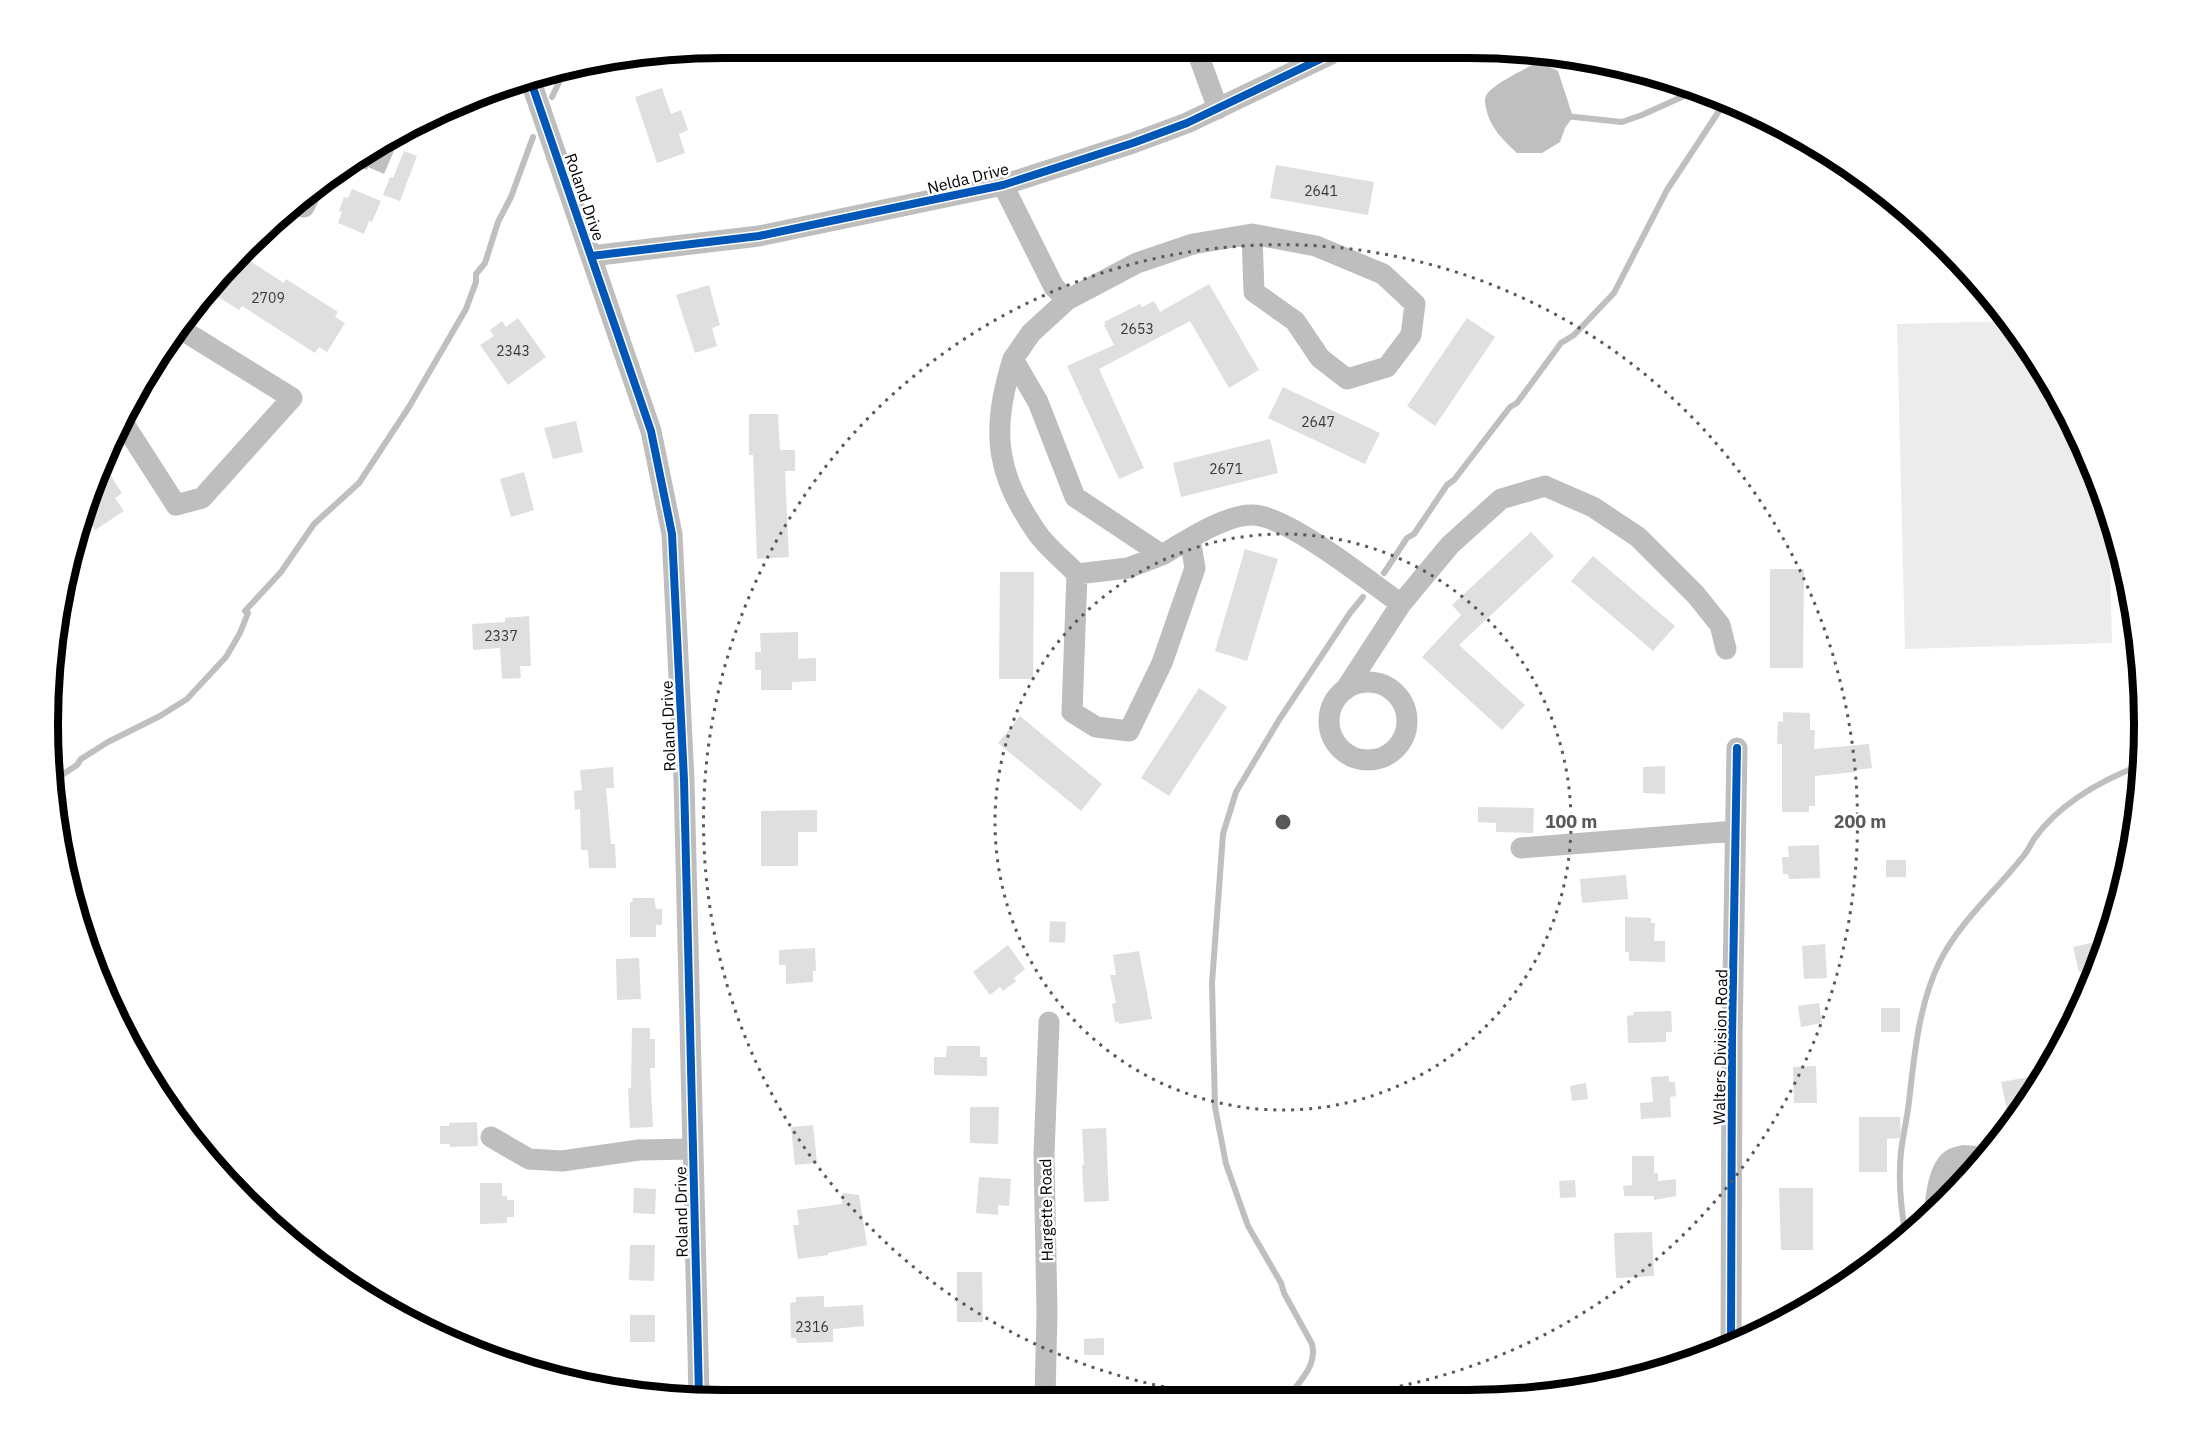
<svg xmlns="http://www.w3.org/2000/svg" width="2193" height="1449" font-family="'IBM Plex Sans',sans-serif">
<style>
.green{fill:#ececec}
.water{fill:#bfbfbf}
.lines{fill:none;stroke-linecap:round;stroke-linejoin:round}
.stream{stroke:#bfbfbf;stroke-width:6}
.building{fill:#dfdfdf}
.minor{stroke:#bebebe;stroke-width:21}
.cycleway-casing{stroke:#fff;stroke-width:11}
.cycleway{stroke:#0057b8;stroke-width:8}
.ring{fill:none;stroke:#595959;stroke-width:3;stroke-dasharray:3 6}
.labels{text-anchor:middle;dominant-baseline:central;stroke-width:5;stroke-linejoin:round;paint-order:stroke}
.number-label{font-size:14px;fill:#383838}
.street-label{font-size:16px;fill:#000;stroke:#fff}
.rim{fill:none;stroke:#000;stroke-width:8}
.centre{fill:#595959;stroke:#fff;stroke-width:3}
.ring-label{font-size:18px;text-anchor:middle;font-weight:bold;fill:#595959;stroke:#fff;stroke-width:5;stroke-linejoin:round;paint-order:stroke}
</style>
<rect width="100%" height="100%" fill="#fff"/>
<path class="green" d="M2010 321 2075 426 2109 515 2112 643 1905 649 1897 324Z"/>
<path class="water" d="M1539 62 1558 71 1573 117 1565 128 1560 142 1542 153H1517C1503 140 1490 128 1486 108 1485 103 1484 98 1487 94 1494 84 1528 67 1539 62Z
M400 137 384 174 368 167 367 170 360 167 366 153Z
M1963 1145 1994 1147 1977 1171 1924 1220C1925 1199 1927 1160 1949 1149 1953 1147 1959 1146 1963 1145Z"/>
<g class="lines">
<path class="stream" d="M552 97 565 70
M1565 116 1622 122 1642 115 1695 91
M1384 573 1407 538 1414 534 1447 485 1454 480 1510 407 1517 403 1561 343 1574 335 1614 293 1667 190 1725 102
M56 779 77 765 81 759 108 742 160 716 187 699 226 657 240 633 248 613 245 611 281 572 314 524 359 483 409 407 466 309 476 282V274L485 263 498 222 511 197 533 137
M1906 1238C1901 1210 1898 1180 1901 1152 1903 1135 1907 1119 1909 1102 1914 1056 1919 1003 1940 961 1961 920 1997 890 2025 854 2028 850 2031 844 2034 839 2059 804 2102 780 2141 765
M1293 1398 1292 1392C1303 1378 1317 1363 1312 1344L1284 1293 1281 1283 1248 1226 1226 1164 1215 1107 1212 983 1223 834 1236 792 1279 720 1350 613 1363 597"/>
</g>
<path class="building" d="M662 88 671 114 681 110 688 130 679 134 685 153 657 163 635 97Z
M404 151 417 156 400 201 383 195 390 177 393 178Z
M1276 165 1374 182 1368 215 1270 198Z
M352 189 381 201 372 222 369 221 364 234 338 223 342 212 339 211 344 197 348 198Z
M239 254 284 283 286 279 338 312 335 317 345 323 327 352 319 347 315 353 242 306 239 310 207 290Z
M1209 284 1259 370 1229 388 1190 321 1099 369 1144 468 1119 479 1067 366 1114 345 1104 325 1106 324 1104 322 1140 304 1142 307 1154 301 1160 312Z
M709 285 720 325 712 328 717 346 695 353 676 295Z
M518 318 546 357 508 385 480 345 494 336 490 330 502 321 506 327Z
M1467 318 1495 337 1435 426 1407 406Z
M1283 387 1380 433 1365 464 1268 418Z
M749 414H778L780 450H795V471H785L789 557 757 559 753 455H749Z
M576 421 583 452 553 459 544 428Z
M1270 439 1278 473 1181 497 1173 463Z
M102 462 122 493 115 498 124 511 95 530 85 514Z
M524 472 534 510 511 517 500 479Z
M1531 532 1554 556 1459 645 1525 705 1502 730 1422 657 1461 615 1452 605Z
M1245 549 1278 559 1247 661 1215 651Z
M1593 556 1675 626 1653 651 1571 581Z
M1770 569H1804L1803 668H1770Z
M1000 572H1034L1033 679H999Z
M529 616 531 666H520L521 678 502 679 500 648 473 650 472 624 505 622V618Z
M798 632V659L816 658V681L792 682V690H761V670H755V652H761L760 633Z
M1199 688 1227 707 1169 796 1141 778Z
M1783 712 1810 713V730H1815L1814 749 1869 744 1872 768 1855 770V772L1815 776V806H1809V812H1782V744H1777L1778 721 1783 722Z
M1020 716 1102 784 1081 811 998 743Z
M1665 766V794L1643 793V767Z
M613 767 614 788H606L611 844H615L616 868H589L588 850H581L580 809 575 810 574 791 582 790 580 770Z
M1478 807 1534 808 1533 833 1496 832V823L1478 822Z
M817 810V832H798V866H761V811Z
M1819 845 1820 878 1789 879 1788 874H1783L1782 857H1789L1788 846Z
M1886 860H1906V877H1886Z
M1626 875 1628 899 1582 903 1580 879Z
M632 898H654L656 909H662V925H656V937H630V902H633Z
M1625 917 1651 918V923H1655L1654 941H1665V962L1629 961V952H1625Z
M1050 921 1066 922 1065 943 1049 942Z
M2095 942 2100 962 2097 968 2079 972 2073 947Z
M1825 944 1827 978 1804 979 1802 946Z
M1008 945 1025 969 1014 978 1016 981 1003 991 1000 987 990 995 973 972Z
M815 948 816 971H813V982L786 984V965H779V950Z
M1139 951 1152 1019 1119 1024V1022H1115L1112 1004 1116 1003 1110 975H1116L1113 955Z
M639 958 641 999 617 1000 616 959Z
M1819 1003 1822 1023 1801 1027 1798 1006Z
M1881 1008H1900V1032H1881Z
M1671 1011 1672 1032H1666V1042L1628 1043 1627 1016 1634 1015 1633 1012Z
M632 1028H650V1039H655V1068H650L653 1127 630 1128 628 1088H631Z
M947 1046H980V1057H987V1076L934 1075V1057H946Z
M1816 1066 1817 1103H1794L1793 1067Z
M1669 1076V1082H1675L1676 1096 1670 1097 1671 1117 1641 1119 1640 1103 1653 1102 1651 1077Z
M2029 1077 2032 1094 2010 1125 2001 1082Z
M1586 1083 1588 1099 1572 1101 1570 1086Z
M970 1107H999L998 1144 970 1143Z
M1859 1117H1900L1901 1138 1887 1139V1172H1859Z
M477 1122 478 1146 450 1147V1144H440V1126H449V1123Z
M813 1125 817 1163 795 1165 791 1127Z
M1106 1128 1109 1201 1084 1202 1082 1165H1084L1082 1129Z
M1632 1156H1654V1173H1658V1181L1676 1179V1196L1654 1200V1196H1624L1623 1186 1632 1185Z
M979 1177 1011 1179 1009 1206 998 1205V1215L976 1213Z
M1575 1180 1576 1197 1560 1198 1559 1181Z
M480 1183H502V1196H507V1200H514V1217H507V1223L480 1224Z
M634 1188 656 1189 655 1214 633 1213Z
M1779 1188H1813V1250H1781Z
M843 1193 859 1195 867 1245 828 1253V1255L798 1259 793 1225H799L797 1210 842 1204Z
M1652 1232 1654 1276 1616 1278 1614 1233Z
M630 1245H655L654 1281 629 1280Z
M957 1272H982L983 1322H957Z
M824 1296V1307L863 1305 864 1326 833 1329V1342L797 1343 796 1338H791L790 1303 796 1302V1297Z
M630 1315H655V1342H630Z
M1104 1338V1355H1084V1339Z"/>
<g class="lines">
<path class="minor" d="M1198 54 1218 109
M530 79 651 431 672 534 684 780 699 1395
M1003 185 1054 287 1067 300 1137 263 1193 244 1252 234 1316 246 1383 274 1415 304 1411 335 1387 367 1347 379 1320 358 1295 321 1254 292 1252 234
M297 204 304 207 311 193
M591 256 759 236 1003 185 1133 143 1187 123 1331 54
M1067 300 1031 333 1013 359 1038 402 1075 497 1162 555C1184 542 1228 513 1253 515 1288 516 1370 582 1401 604L1450 545 1501 499 1545 486 1593 507 1638 537 1696 595 1720 625 1726 649
M1013 359C995 416 992 461 1025 514 1030 522 1035 531 1041 538 1052 551 1065 562 1077 574L1072 712 1096 727 1129 731 1162 663 1195 568 1190 539
M124 424 176 505 202 498 292 398 179 328
M1077 574 1128 568 1162 555
M1329 721a39 39 0 1 1 78 0a39 39 0 1 1-78 0Z
M1345 690 1401 604
M1521 848 1735 831
M491 1137 529 1159 562 1161 639 1150 693 1149
M1731 1345 1732 1037 1737 748
M1045 1397 1047 1313 1044 1155 1049 1022"/>
<defs>
<path id="cycleway" d="M530 79 651 431 672 534 684 780 699 1395
M591 256 759 236 1003 185 1133 143 1187 123 1331 54
M1731 1345 1732 1037 1737 748"/>
</defs>
<use href="#cycleway" class="cycleway-casing"/>
<use href="#cycleway" class="cycleway"/>
</g>
<g class="ring">
<circle cx="1283" cy="822" r="288"/>
<path d="M1253 1398A577 577 0 1 1 1308 1398"/>
</g>
<g class="labels">
<g class="number-label">
<text x="1321" y="191">2641</text>
<text x="268" y="298">2709</text>
<text x="1137" y="329">2653</text>
<text x="513" y="351">2343</text>
<text x="1318" y="422">2647</text>
<text x="1226" y="469">2671</text>
<text x="501" y="636">2337</text>
<text x="812" y="1327">2316</text>
</g>
<g class="street-label">
<text transform="translate(968 178) rotate(-14)">Nelda Drive</text>
<text transform="translate(585 197) rotate(71)">Roland Drive</text>
<text transform="translate(668 726) rotate(-92)">Roland Drive</text>
<text transform="translate(1720 1047) rotate(-89)">Walters Division Road</text>
<text transform="translate(1046 1210) rotate(-91)">Hargette Road</text>
<text transform="translate(681 1212) rotate(-91)">Roland Drive</text>
</g>
</g>
<path d="M0 0H2193V1449H0ZM724 58H1468A666 666 0 0 1 2134 724V724A666 666 0 0 1 1468 1390H724A666 666 0 0 1 58 724V724A666 666 0 0 1 724 58Z" fill="#fff" fill-rule="evenodd"/>
<path class="rim" d="M724 58H1468A666 666 0 0 1 2134 724V724A666 666 0 0 1 1468 1390H724A666 666 0 0 1 58 724V724A666 666 0 0 1 724 58Z"/>
<circle cx="1283" cy="822" r="9" class="centre"/>
<g class="ring-label">
<text x="1571" y="828">100 m</text>
<text x="1860" y="828">200 m</text>
</g>
</svg>
